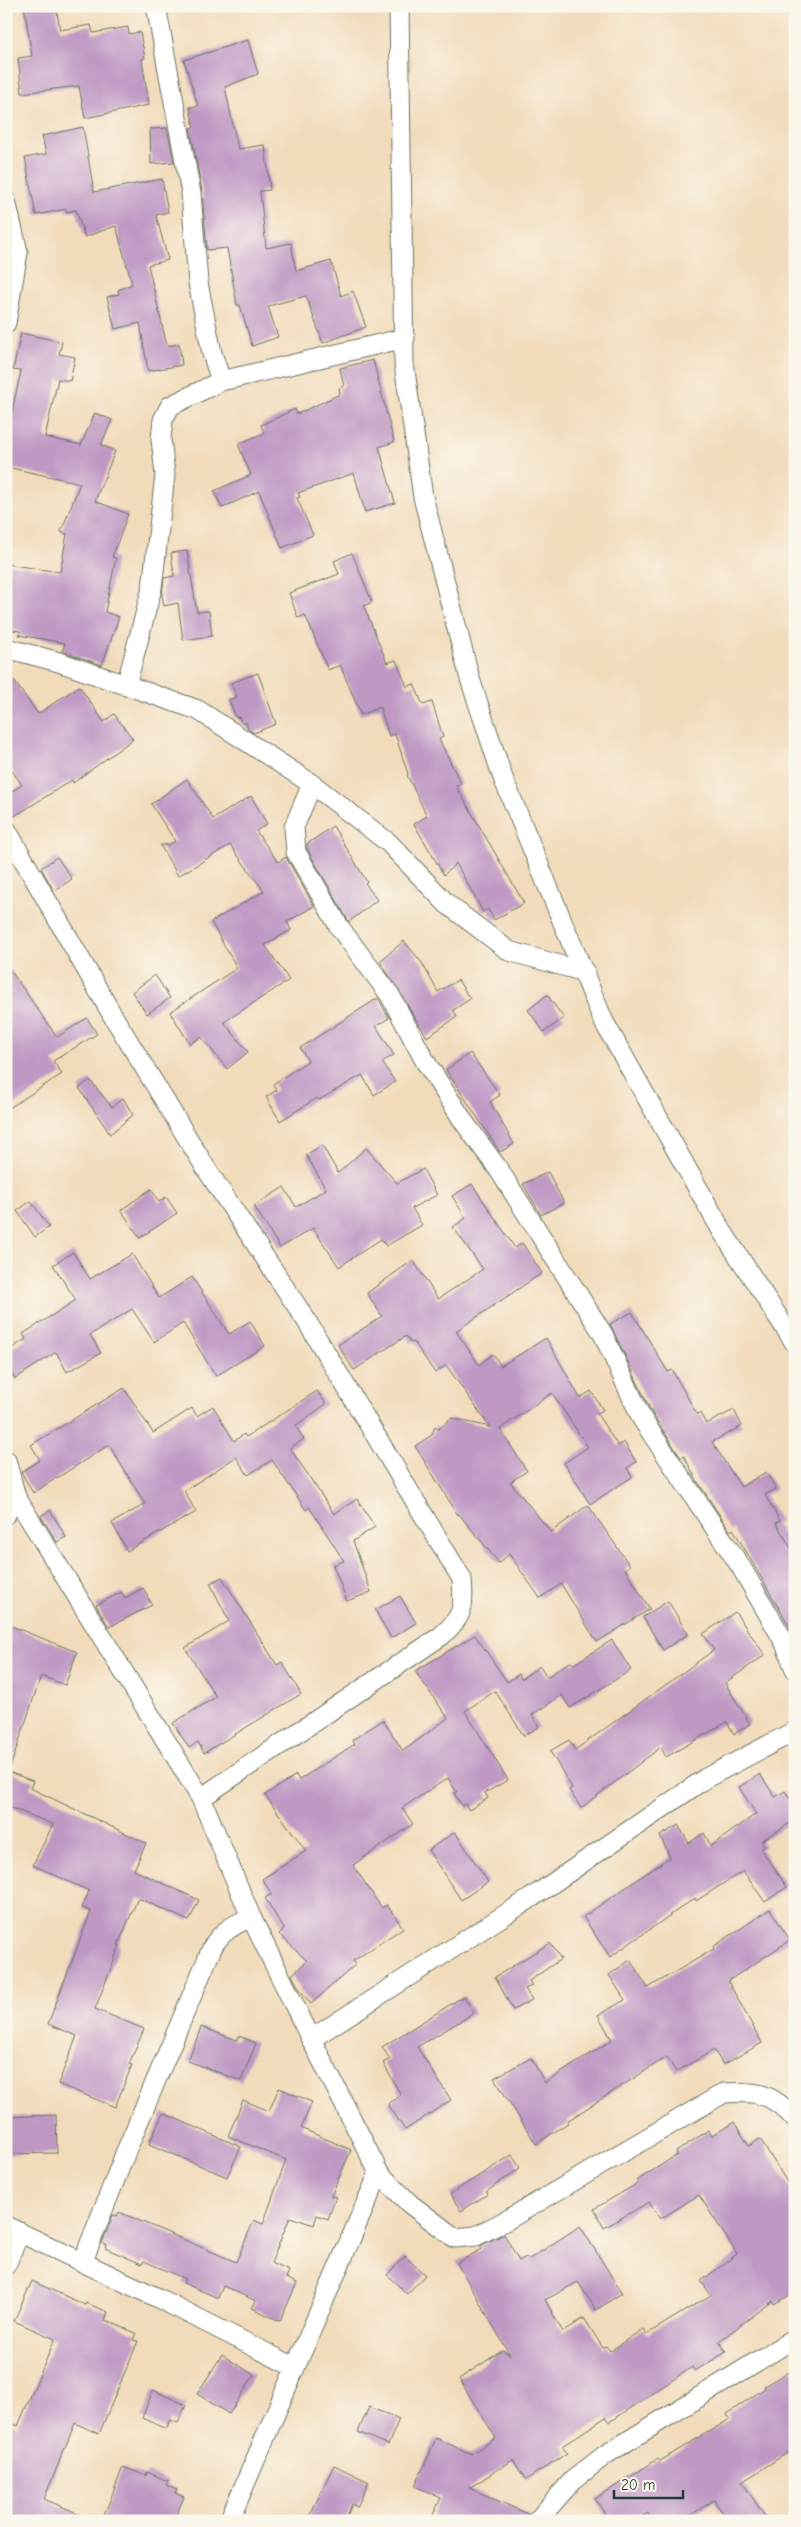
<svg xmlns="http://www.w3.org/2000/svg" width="801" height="2527" font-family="'Comic Neue',sans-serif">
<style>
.building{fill:#bf98c4}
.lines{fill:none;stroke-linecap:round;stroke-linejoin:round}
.minor-casing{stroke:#697463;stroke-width:21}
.minor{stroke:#fff;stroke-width:19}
</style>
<rect width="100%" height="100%" fill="#fbf7ec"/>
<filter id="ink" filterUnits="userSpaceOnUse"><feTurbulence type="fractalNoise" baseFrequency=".02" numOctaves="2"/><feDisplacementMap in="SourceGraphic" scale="10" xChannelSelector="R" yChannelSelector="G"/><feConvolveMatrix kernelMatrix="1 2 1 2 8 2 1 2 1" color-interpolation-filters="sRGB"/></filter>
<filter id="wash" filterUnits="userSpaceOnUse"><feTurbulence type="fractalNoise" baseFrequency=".0096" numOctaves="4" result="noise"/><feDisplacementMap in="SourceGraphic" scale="20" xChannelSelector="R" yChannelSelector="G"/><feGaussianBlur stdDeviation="1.12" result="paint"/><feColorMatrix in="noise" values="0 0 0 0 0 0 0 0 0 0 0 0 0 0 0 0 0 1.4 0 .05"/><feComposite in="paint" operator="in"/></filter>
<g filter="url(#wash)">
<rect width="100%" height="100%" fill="#f2dbbb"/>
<g id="blocks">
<path class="building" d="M24 6H56L60 30 91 25 93 33 128 27 129 34 140 32 145 58 142 59 149 105 85 118 79 86 22 93 18 58 32 56Z
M248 40 258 74 225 87 238 149 265 145 270 190 260 191 266 248 291 243 296 271 331 261 341 296 353 291 366 327 323 343 306 296 268 306 278 337 252 346 240 305H237L227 248 207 250 202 191 190 128 194 127 190 107 198 106 184 60Z
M83 127 94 192 162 179 168 212 156 215 168 260 148 265 167 346 179 344 182 365 148 371 140 323 115 329 107 297 119 294 118 290 132 284 116 226 85 237 76 210 66 212V209L36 215 25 158 46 154 42 136Z
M167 128 174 162 151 164 150 129Z
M21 333 62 342 59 354 75 357 70 381 58 379 45 437 81 445 95 413 112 420 101 445 115 451 95 501 128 514 112 557 116 558 105 612 119 617 102 665 62 651 65 643 19 635 20 631 6 629V564L60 572 67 534 61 532 80 483 6 467V428L8 429 21 371 13 370Z
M373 360 394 442 379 447 395 503 365 512 354 473 298 493 300 497 297 498 313 535 282 548 259 491 222 508 214 491 251 475 238 444 264 433 261 425 295 409 297 414 340 394 339 388 344 386 340 368Z
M187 551 197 612 209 611 212 636 183 640 178 603 164 606 162 595 164 578 174 576 171 553Z
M352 553 372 602 364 606 387 663 396 660 407 687 414 684 423 705 432 702 443 737 439 739 461 784 456 786 524 903 494 920 488 909 483 912 456 863 444 875 414 824 427 816 407 775 408 774 395 734 389 736 380 707 361 715 340 665 328 670 305 615 298 618 289 593 339 574 334 561Z
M6 670 38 714 79 686 104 722 114 714 133 739 73 783 72 780 10 819 6 818V795L22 785 6 762Z
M258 673 276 724 254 733 248 729 246 722 242 724 239 717 236 718 229 700 237 697 231 683Z
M187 779 213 819 251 796 267 824 256 831 278 862 286 857 314 906 287 922 291 930 265 945 289 980 224 1022 248 1052 227 1069 201 1037 190 1044 170 1012 237 968 211 922 264 891 230 845 178 876 160 845H168L175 841 151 804Z
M333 826 367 882 365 883 377 900 349 922 307 849V844Z
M57 857 72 879 54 891 41 868Z
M404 941 422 963 438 992 458 980 470 999 453 1010 457 1017 427 1037 380 961Z
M6 964 57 1037 87 1018 97 1034 53 1061 62 1074 6 1110Z
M155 975 170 998 147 1014 132 992Z
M547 995 564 1018 544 1032 528 1010Z
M378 998 389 1018 376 1026 394 1055 382 1062 395 1082 374 1095 362 1075 319 1100 317 1098 280 1121 266 1097 277 1090 273 1084 308 1061 300 1048Z
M470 1053 500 1095 490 1102 514 1144 500 1152 446 1070Z
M90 1080 112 1107 123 1098 133 1115 110 1134 79 1088Z
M322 1145 338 1173 366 1148 397 1183 423 1169 437 1195 412 1208 422 1225 386 1246 381 1239 339 1267 313 1228 280 1248 254 1206 284 1187 296 1207 326 1189 306 1155Z
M548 1172 564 1203 541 1215 523 1184Z
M472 1184 515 1248 522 1243 542 1273 456 1331 479 1365 493 1354 501 1366 546 1338 580 1398 591 1391 603 1410 597 1414 618 1446 624 1442 636 1462 627 1468 632 1477 590 1504 564 1463 588 1447 552 1393 500 1429 527 1471 510 1482 551 1532 588 1505 630 1566 625 1569 650 1609 597 1642 561 1584 540 1598 509 1554 499 1563 459 1514 458 1515 415 1446 432 1435 435 1426 439 1429 451 1418 490 1427 446 1365 435 1373 414 1342 411 1343 406 1336 354 1370 338 1345 382 1316 367 1293 413 1260 438 1299 483 1269 453 1227 466 1218 452 1196Z
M151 1189 159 1202 166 1197 177 1213 140 1238 121 1210Z
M31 1201 49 1227 35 1237 17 1211Z
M73 1252 90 1279 132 1254 159 1298 192 1277 229 1334 250 1321 265 1346 216 1376 183 1323 154 1342 132 1309 90 1335 101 1353 67 1372 56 1352 15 1379 6 1365V1352L26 1339 23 1334 76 1300 53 1265Z
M632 1312 668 1372 672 1370 697 1414 700 1413 706 1424 734 1410 742 1426 712 1442 741 1487 766 1472 776 1489 765 1495 780 1521 776 1523 795 1555V1636L733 1529 730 1531 696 1479 684 1456 681 1458 652 1413 610 1324Z
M124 1388 153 1433 192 1408 197 1416 213 1406 234 1441 244 1434 246 1437 317 1391 326 1404 295 1426 304 1439 290 1448 334 1514 357 1499 375 1527 353 1541 371 1592 347 1601 333 1565 344 1561 309 1507 306 1510 272 1460 248 1475 236 1457 184 1491 196 1512 127 1551 112 1523 145 1504 109 1445 33 1493 21 1472 40 1460 31 1445Z
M50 1510 66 1537 57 1542 41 1516Z
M222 1577 277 1665 282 1662 301 1694 204 1753 198 1742 189 1748 173 1723 216 1697 185 1648 229 1621 210 1583Z
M143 1588 152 1605 109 1627 96 1605 122 1592 125 1598Z
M400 1596 416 1623 391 1638 375 1610Z
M668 1601 688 1634 663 1650 643 1617Z
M735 1612 765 1655 725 1683 750 1724 734 1734 727 1722 666 1757 661 1747 581 1808 569 1790 572 1788 550 1751 569 1740 575 1750 714 1650 703 1634Z
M6 1624 77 1652 65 1685 41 1676 10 1768H6Z
M475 1635 507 1682 519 1674 521 1679 540 1666 547 1677 570 1662 574 1664 612 1640 631 1670 570 1708 562 1695 532 1715 539 1727 524 1736 495 1691 465 1711 508 1780 485 1793 488 1798 469 1810 465 1804 462 1806 454 1793 457 1792 448 1778 402 1808 413 1824 353 1865 382 1908 387 1905 403 1928 353 1961 356 1964 311 2004 300 1990 292 1975 307 1961 279 1934 284 1929 265 1898 272 1894 262 1879 306 1851 265 1795 296 1775 299 1780 355 1744 352 1740 383 1720 403 1751 448 1718 415 1671Z
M6 1771 33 1781 30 1788 146 1843 134 1870 199 1900 189 1921 138 1898 118 1945H120L95 2009 144 2029 129 2064 132 2065 115 2107 58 2084 77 2036 48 2024 91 1911 82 1908 89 1891 33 1865 53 1824 6 1806Z
M760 1774 775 1797 785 1791 795 1806V1820L761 1841 765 1846 761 1849 787 1887 765 1902 743 1871 696 1901 695 1898 610 1957 583 1917 670 1857 660 1836 678 1825 689 1843 704 1833 711 1846 756 1814 739 1787Z
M455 1832 488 1882 461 1900 428 1850Z
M770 1909 790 1940 728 1981 762 2043 723 2065 714 2050 676 2072 667 2057 567 2121 568 2123 536 2144 494 2078 531 2058 545 2083 612 2040 598 2015 625 2000 609 1975 630 1960 648 1988 714 1949 713 1947Z
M550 1943 561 1959 529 1981 532 1986 525 1989 532 2000 513 2010 495 1977Z
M464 1996 474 2013 417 2047 451 2100 405 2130 388 2104 401 2095 383 2063 390 2059 382 2047Z
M201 2027 237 2040 239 2036 256 2043 241 2081 188 2061Z
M279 2088 312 2102 301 2128 351 2150 331 2196 336 2197 328 2219 317 2215 314 2225 290 2217 271 2263 289 2271 286 2278 297 2283 280 2321 252 2308 256 2301 223 2286 218 2298 183 2283 185 2279 144 2261 142 2264 105 2248 106 2245 102 2243 113 2215 117 2216 119 2212 236 2262 254 2220 263 2224 286 2160 228 2136 243 2100 269 2111Z
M163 2113 241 2147 227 2177 149 2144Z
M56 2115 57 2153 6 2154V2117Z
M734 2122 749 2146 760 2139 795 2195V2292L774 2304 773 2301 719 2341 726 2352 695 2371 692 2367 610 2422 606 2417 562 2446 567 2453 526 2480 513 2460 469 2488 528 2514 526 2521H430L441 2498 415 2486 436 2438 471 2454 496 2438 459 2379 503 2350 510 2355 457 2263 482 2249 480 2246 504 2234 519 2261 526 2257 528 2260 580 2226 622 2293 596 2310 578 2282 545 2300 563 2332 584 2318 603 2348 606 2346 610 2351 643 2329 647 2334 711 2295 701 2281 737 2254 699 2195 660 2219 649 2202 604 2228 594 2209 638 2183 636 2181 677 2155 676 2152 708 2130 712 2136Z
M512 2155 520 2168 486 2192 488 2194 461 2211 450 2194Z
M405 2256 425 2275 407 2294 387 2275Z
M32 2281 85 2305 86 2303 108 2312 105 2320 136 2333 133 2340 138 2341 99 2434 75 2423 44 2499 96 2521H6V2421L18 2426 55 2339 14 2321Z
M222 2355 254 2375 229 2414 197 2394Z
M795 2368V2448L742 2482 768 2521H728L714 2500 682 2521H653L648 2513 636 2521H610L595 2499 658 2459 660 2461 730 2419 727 2414 765 2388 764 2386Z
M153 2390 186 2405 178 2423 170 2420 166 2429 142 2418Z
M369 2407 399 2419 388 2445 358 2432Z
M334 2465 369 2482 357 2507 352 2504 345 2521H307Z
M123 2467 146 2476 147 2472 168 2481 166 2485 177 2490 175 2493 184 2497 174 2521H102Z"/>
</g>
</g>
<g filter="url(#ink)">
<use href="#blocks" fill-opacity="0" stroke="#697463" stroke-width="1"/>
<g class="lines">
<defs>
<path id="minor" d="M156 6 191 193 198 283 212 353 221 381
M399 6 404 364 423 497 470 679 503 778 604 1022 722 1231 795 1343
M6 201 18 252 6 323
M6 648 59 662 198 710 312 784 389 843 447 904 509 951 585 972
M126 686 152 588 165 475 161 439 163 420 170 406 221 381 405 338
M312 784 294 827 296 852 340 928 390 995 425 1061 464 1122 499 1170 603 1334 642 1419 741 1567 785 1643 795 1669
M6 829 113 1016 207 1170 306 1320 462 1579C464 1608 464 1616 441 1636L201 1798
M6 1460 16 1497 201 1798 251 1917 311 2039
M6 1514 16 1497
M795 1731 706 1778 531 1898 311 2039 379 2173 410 2204 455 2238 476 2236 507 2220 724 2093C758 2091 772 2093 795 2119
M6 2226 158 2298 294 2367
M83 2261 127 2149 212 1948C221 1931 234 1925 251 1917
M6 2265 20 2232
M229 2521 379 2173
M537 2521 573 2480 605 2455 795 2338"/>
</defs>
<use href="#minor" class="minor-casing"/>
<use href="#minor" class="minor"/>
</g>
</g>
<rect width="801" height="2527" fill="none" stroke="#fbf7ec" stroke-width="25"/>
<path d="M614 2490v8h69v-8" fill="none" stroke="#1f3d34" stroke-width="2.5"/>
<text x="621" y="2490" font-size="15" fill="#1f3d34" stroke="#fbf7ec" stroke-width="4" paint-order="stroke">20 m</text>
</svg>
